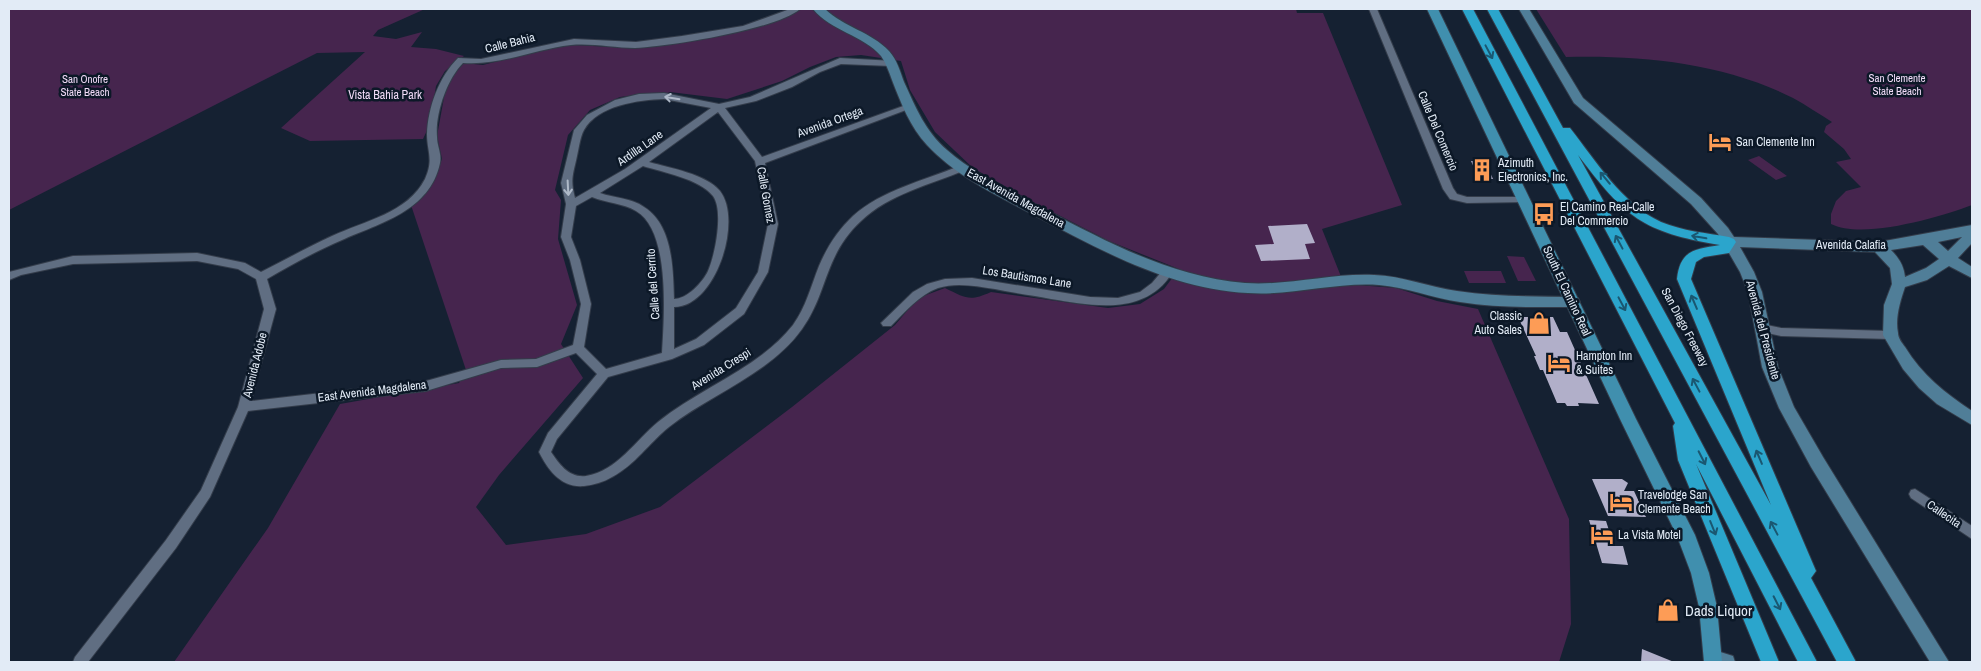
<svg xmlns="http://www.w3.org/2000/svg" width="1981" height="671" font-family="'Archivo Narrow',sans-serif">
<style>
.green{fill:#46254e;fill-rule:evenodd}
.building{fill:#b1afc9}
.lines{fill:none;stroke-linecap:round;stroke-linejoin:round}
.street-casing{stroke:#333c4a;stroke-width:2}
.secondary-casing{stroke:#333c4a;stroke-width:2}
.primary-casing{stroke:#333c4a;stroke-width:2}
.highway-casing{stroke:#333c4a;stroke-width:2}
.street{fill:#606e82;fill-rule:evenodd}
.secondary{fill:#507e98;fill-rule:evenodd}
.primary{fill:#408fae;fill-rule:evenodd}
.highway{fill:#2ba5cc;fill-rule:evenodd}
.oneway{stroke:#1a5771}
.oneway2{stroke:#aeb9c8}
.labels{text-anchor:middle;dominant-baseline:central;stroke-width:5;stroke-linejoin:round;paint-order:stroke}
.far-park-label{font-size:11px;fill:#f1dbf7;stroke:#0c1827}
.street-label{font-size:12px;fill:#e2ebf6;stroke:#0c1827}
.park-label{font-size:12px;fill:#f1dbf7;stroke:#0c1827}
.poi-label{font-size:12px;fill:#e2ebf6;stroke:#0c1827;text-anchor:start}
.near-poi-label{font-size:15px;fill:#e2ebf6;stroke:#0c1827;text-anchor:start}
</style>
<rect width="100%" height="100%" fill="#152132"/>
<path class="green" d="M9 9H425L378 30 373 36 396 39 422 32 411 47 436 49 464 56 445 71 436 86 430 124 423 139 310 141 281 128 365 52 317 53 9 210Z
M800 9H1296L1297 13H1323L1402 205 1322 229 1344 284 1396 288 1437 301 1478 309 1569 519 1571 624 1559 662H174L268 528 340 404 459 383 466 370 411 205 431 185 442 159 437 136 445 92 451 78 464 63 483 65 552 47 575 45 629 48 720 35 775 22ZM861 55 901 61 910 90 935 132 973 168 1035 203 1109 241 1179 269 1164 289 1140 304 1108 308 991 292C969 302 966 298 945 288L918 298 895 325 792 407 660 507 586 534 506 545 476 507 499 475 583 378 561 344 577 305 558 239 561 200 555 190 568 135 590 110 620 97 650 93 665 94 670 92 727 99 782 81 810 67 836 57Z
M1536 9H1972V205C1940 217 1863 240 1831 224V214L1836 201 1846 191 1861 187 1836 162 1851 159 1844 149 1824 132 1826 126 1832 122C1819 114 1806 105 1793 98 1724 63 1642 55 1566 57Z
M1759 156 1787 176 1776 180 1748 160Z
M1507 256 1524 257 1536 281H1518Z
M1464 271H1501L1506 283H1469Z"/>
<path class="building" d="M1471 161H1485L1493 179H1479Z
M1307 224 1315 243 1305 244 1310 259 1261 261 1255 245 1274 244 1268 226Z
M1518 317H1553L1560 332H1567L1599 404 1578 403 1579 406H1567L1565 403H1557L1543 370H1540L1534 356H1536Z
M1592 479H1622L1628 483 1624 491H1634L1646 517 1608 516Z
M1589 520 1606 521 1614 546H1623L1628 565 1602 563Z
M1642 649 1674 662H1641Z"/>
<g class="lines">
<defs>
<path id="street" d="M790 9H800C778 29 667 47 635 48 614 48 592 43 571 45 535 49 500 66 463 63 447 79 435 114 437 137 437 146 442 154 440 163 430 211 380 223 342 240 316 251 291 265 267 279L276 309 251 401 426 381 501 360 536 359 573 345 581 304 570 260 561 237 566 204 561 183 574 130 587 115 615 100 639 94 664 93 719 104 750 97 840 58 894 61V65L891 66 841 64 820 72 792 87 756 101 725 108 762 157 906 105 909 104 914 107 765 163 778 224 768 272 744 314 704 345 672 359 608 377 557 439 551 452C560 465 569 478 586 476 617 471 636 440 658 422 701 387 758 369 793 325 806 307 811 286 819 266 827 247 838 230 853 216 882 190 923 181 959 166H965L967 168 965 170C930 185 889 194 861 221 824 255 828 293 802 329 770 374 711 394 669 427 649 443 635 465 612 477 604 482 593 485 584 486 561 488 548 470 539 452L548 433 597 374 576 353 537 367 501 368 426 391 248 411 210 497 176 548 88 662H73L75 657 166 540 201 490 238 407 264 309 256 279 238 269 197 261 73 264 21 275 9 280V272L73 256 197 253 245 263 261 272C285 260 308 247 332 236 364 221 408 213 425 179 434 159 427 152 427 134 428 107 439 77 458 58L481 59 574 39 636 42 682 36 743 26ZM664 99 711 108 625 169 575 198C570 179 573 175 577 156 579 148 580 137 584 130 598 105 639 100 664 99ZM718 112 755 161 768 224 758 272 736 308 696 339 674 349V307C716 307 743 220 720 191 706 174 670 168 649 162ZM643 166C662 172 700 179 713 196 724 211 715 255 708 271 703 282 687 299 674 299 673 269 673 225 644 207 632 198 614 198 600 193ZM592 197C606 203 623 203 636 211 671 231 664 318 662 353L606 369 584 347 591 304 580 260 571 237 576 206Z
M1369 9H1377L1453 188 1457 194 1467 197H1524L1529 200 1528 202 1467 203 1450 199 1443 189Z
M1167 269 1172 273C1145 316 1094 306 1051 299 1032 295 1013 293 995 289 976 286 956 282 938 288 919 295 905 312 891 326H883L881 323 913 292 927 284 945 279 972 278 1090 297 1118 298 1140 292 1152 283 1163 270Z
M1762 324 1781 328 1890 331 1896 335 1890 339 1781 336 1758 331 1756 328 1758 325Z
M1915 489 1972 526V539L1911 498 1909 494 1911 490Z"/>
<path id="secondary" d="M813 9H825C844 27 871 32 889 51 897 60 900 71 904 82 916 108 925 131 947 150 976 175 1012 192 1046 210 1109 243 1173 277 1245 283 1288 286 1331 273 1374 275 1403 276 1429 287 1457 291 1496 297 1534 296 1573 297L1578 298 1580 302 1578 306 1573 307C1535 307 1497 308 1460 302 1432 298 1406 287 1379 285 1335 282 1292 296 1248 293 1170 289 1100 250 1032 214 996 195 956 176 927 145 910 127 901 103 892 80 889 72 886 63 881 56 863 35 831 31 813 9Z
M1519 9H1529L1583 98 1701 198 1728 228 1734 237 1879 242 1972 225V243L1958 258 1972 267V278L1949 266 1927 280 1905 287C1900 302 1895 318 1898 333 1898 338 1902 343 1905 347 1922 375 1945 393 1972 411V425L1937 404 1919 388 1903 369 1883 335 1884 305 1892 284 1890 268 1875 252 1740 247 1754 272 1762 292 1778 367 1794 407 1823 457 1949 662H1930L1811 467 1779 408 1762 367 1748 292 1740 272 1718 234 1691 204 1574 103ZM1962 237 1948 251 1938 242ZM1923 245 1939 259 1926 268 1905 277C1904 266 1899 258 1891 250Z
M1714 650 1733 656 1735 662H1706L1705 659 1707 653Z"/>
<path id="primary" d="M1427 9H1438L1636 419 1695 535 1709 573 1717 607 1722 662H1704L1699 607 1691 573 1677 536 1620 419Z"/>
<path id="highway" d="M1462 9H1473L1817 662H1798L1696 464 1779 662H1761L1678 460 1673 426 1675 423Z
M1487 9H1498L1563 128H1570C1596 161 1622 204 1661 222 1683 231 1706 233 1729 237L1734 239 1736 242 1729 253 1704 257 1696 262 1691 279 1816 571 1811 578 1856 662H1837ZM1578 155C1625 217 1642 232 1720 245 1695 249 1680 250 1677 279L1771 505Z"/>
</defs>
<use href="#street" class="street-casing"/>
<use href="#secondary" class="secondary-casing"/>
<use href="#primary" class="primary-casing"/>
<use href="#highway" class="highway-casing"/>
<use href="#street" class="street"/>
<use href="#secondary" class="secondary"/>
<use href="#primary" class="primary"/>
<use href="#highway" class="highway"/>
</g>
<defs><path id="oneway-shaft" d="M-6 0H5M1.5-3L5.5 0L1.5 3" fill="none" stroke-width="1.6" stroke-linecap="round" stroke-linejoin="round" transform="scale(1.25)"/></defs>
<g class="oneway">
<use href="#oneway-shaft" transform="translate(1489 52) rotate(62)"/>
<use href="#oneway-shaft" transform="translate(1605 178) rotate(-130)"/>
<use href="#oneway-shaft" transform="translate(1699 237) rotate(-170)"/>
<use href="#oneway-shaft" transform="translate(1619 242) rotate(-118)"/>
<use href="#oneway-shaft" transform="translate(1694 302) rotate(-113)"/>
<use href="#oneway-shaft" transform="translate(1622 304) rotate(62)"/>
<use href="#oneway-shaft" transform="translate(1696 385) rotate(-118)"/>
<use href="#oneway-shaft" transform="translate(1759 457) rotate(-113)"/>
<use href="#oneway-shaft" transform="translate(1702 458) rotate(63)"/>
<use href="#oneway-shaft" transform="translate(1713 528) rotate(68)"/>
<use href="#oneway-shaft" transform="translate(1774 528) rotate(-118)"/>
<use href="#oneway-shaft" transform="translate(1777 603) rotate(63)"/>
</g>
<g class="oneway2">
<use href="#oneway-shaft" transform="translate(672 98) rotate(-171)"/>
<use href="#oneway-shaft" transform="translate(568 188) rotate(87)"/>
</g>
<defs>
<symbol id="hotel-bare" viewBox="-9 -9 18 18"><path d="M-6-4.5h1.5V1H6V5H4.5V3h-9V5H-6ZM-4 0a1.8 1.8 0 1 1 3.6 0ZM.5 0V-2.5h3Q6-2.5 6 0Z" fill="#fd9c56" stroke="#0c1827" stroke-width="2.5" paint-order="stroke"/></symbol>
<symbol id="building-bare" viewBox="-9 -9 18 18"><path d="M-4-6H4V6H1V3H-1V6H-4ZM-2.5-4.3h1.7v1.8h-1.7ZM.8-4.3h1.7v1.8H.8ZM-2.5-1h1.7V.8h-1.7ZM.8-1h1.7V.8H.8Z" fill="#fd9c56" stroke="#0c1827" stroke-width="2.5" paint-order="stroke"/></symbol>
<symbol id="bus-bare" viewBox="-9 -9 18 18"><path d="M-5-6H5V4H4V6H2V4H-2V6H-4V4H-5ZM-3.5-4V0h7V-4ZM-3.5 1.2v1.5H-2V1.2ZM2 1.2v1.5H3.5V1.2Z" fill="#fd9c56" stroke="#0c1827" stroke-width="2.5" paint-order="stroke"/></symbol>
<symbol id="shop-bare" viewBox="-9 -9 18 18"><path d="M-5-2.5h2.3a2.7 3.5 0 0 1 5.4 0H5L5.5 6h-11ZM-1.5-2.5h3a1.5 2.3 0 0 0-3 0Z" fill="#fd9c56" stroke="#0c1827" stroke-width="2.5" paint-order="stroke"/></symbol>
</defs>
<g fill-rule="evenodd">
<use href="#hotel-bare" x="1704" y="126" width="32" height="32"/>
<use href="#building-bare" x="1466" y="154" width="32" height="32"/>
<use href="#bus-bare" x="1528" y="198" width="32" height="32"/>
<use href="#shop-bare" x="1523" y="307" width="32" height="32"/>
<use href="#hotel-bare" x="1543" y="347" width="32" height="32"/>
<use href="#hotel-bare" x="1605" y="486" width="32" height="32"/>
<use href="#hotel-bare" x="1586" y="519" width="32" height="32"/>
<use href="#shop-bare" x="1652" y="594" width="32" height="32"/>
</g>
<g class="labels">
<g class="far-park-label">
<text x="1897" y="78">San Clemente<tspan x="1897" dy="13">State Beach</tspan></text>
<text x="85" y="79">San Onofre<tspan x="85" dy="13">State Beach</tspan></text>
</g>
<g class="street-label">
<text transform="translate(510 43) rotate(-14)">Calle Bahia</text>
<text transform="translate(830 122) rotate(-20)">Avenida Ortega</text>
<text transform="translate(1438 131) rotate(67)">Calle Del Comercio</text>
<text transform="translate(640 148) rotate(-35)">Ardilla Lane</text>
<text transform="translate(766 195) rotate(80)">Calle Gomez</text>
<text transform="translate(1016 198) rotate(29)">East Avenida Magdalena</text>
<text x="1851" y="245">Avenida Calafia</text>
<text transform="translate(1027 277) rotate(9)">Los Bautismos Lane</text>
<text transform="translate(653 284) rotate(-94)">Calle del Cerrito</text>
<text transform="translate(1567 291) rotate(65)">South El Camino Real</text>
<text transform="translate(1685 327) rotate(62)">San Diego Freeway</text>
<text transform="translate(1763 330) rotate(75)">Avenida del Presidente</text>
<text transform="translate(255 365) rotate(-76)">Avenida Adobe</text>
<text transform="translate(721 369) rotate(-32)">Avenida Crespi</text>
<text transform="translate(372 391) rotate(-7)">East Avenida Magdalena</text>
<text transform="translate(1944 514) rotate(34)">Callecita</text>
</g>
<g class="park-label">
<text x="385" y="95">Vista Bahia Park</text>
</g>
<g class="poi-label">
<text x="1736" y="142">San Clemente Inn</text>
<text x="1498" y="163">Azimuth<tspan x="1498" dy="14">Electronics, Inc.</tspan></text>
<text x="1560" y="207">El Camino Real-Calle<tspan x="1560" dy="14">Del Commercio</tspan></text>
<text x="1522" y="316" text-anchor="end">Classic<tspan x="1522" dy="14">Auto Sales</tspan></text>
<text x="1576" y="356">Hampton Inn<tspan x="1576" dy="14">&amp; Suites</tspan></text>
<text x="1638" y="495">Travelodge San<tspan x="1638" dy="14">Clemente Beach</tspan></text>
<text x="1618" y="535">La Vista Motel</text>
</g>
<g class="near-poi-label">
<text x="1685" y="610">Dads Liquor</text>
</g>
</g>
<rect width="1981" height="671" fill="none" stroke="#e2ebf6" stroke-width="20"/>
</svg>
